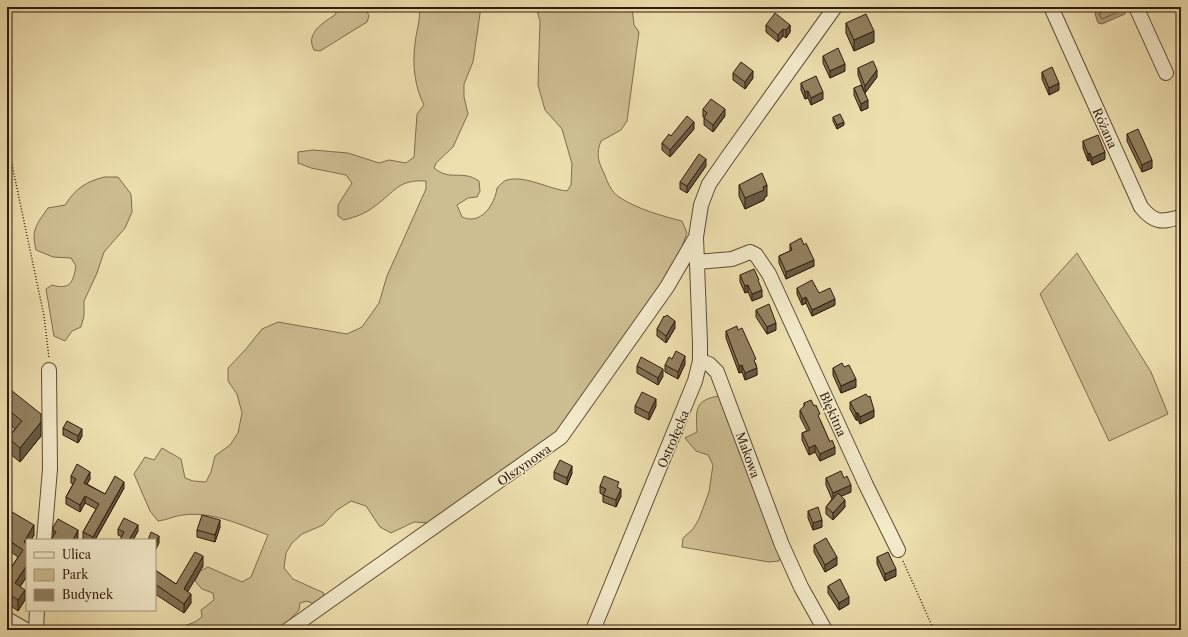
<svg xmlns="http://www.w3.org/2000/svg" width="1188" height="637" font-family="'Libre Caslon Text',serif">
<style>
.green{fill:#cdbe92;stroke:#7e6c4f}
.water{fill:#ad9c77;stroke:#7b684c}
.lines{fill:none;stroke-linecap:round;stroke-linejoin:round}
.shore{stroke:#6e5c42;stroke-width:1}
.minor-casing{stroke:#5f4c34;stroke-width:16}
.path{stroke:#301b0c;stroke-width:1.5;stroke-dasharray:1 2;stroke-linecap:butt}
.minor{stroke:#f3eaca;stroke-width:14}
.wall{fill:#7e6f53;stroke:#301b0c}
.shaded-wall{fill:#665a43;stroke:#301b0c}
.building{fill:#928160;stroke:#301b0c}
.labels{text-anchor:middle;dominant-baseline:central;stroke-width:3;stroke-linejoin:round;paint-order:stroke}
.street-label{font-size:12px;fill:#301b0c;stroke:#f3eaca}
</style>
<rect width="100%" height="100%" fill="#eddfae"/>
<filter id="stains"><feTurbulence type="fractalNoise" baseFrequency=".005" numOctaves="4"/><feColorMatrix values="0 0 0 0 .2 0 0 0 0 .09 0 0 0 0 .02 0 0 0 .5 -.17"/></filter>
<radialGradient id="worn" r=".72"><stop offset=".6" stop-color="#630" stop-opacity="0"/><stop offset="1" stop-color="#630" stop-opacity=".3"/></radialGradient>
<path class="green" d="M335 7H365L369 16 367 22 320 51 314 50C305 33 323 23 336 14Z
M419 7H481L473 62 464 84V97L468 114 453 147 436 163 434 168C451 182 461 169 479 181L480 191 477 197 468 198 457 205 462 217C481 226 495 204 497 188 499 186 503 181 507 180 526 175 548 189 567 191L571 185 572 164 562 129 545 110 538 85 540 21 536 7H632L634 25 639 32 627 121 621 130 601 141C596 153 598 162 604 173 607 181 611 192 619 197 637 209 662 216 682 221L687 233 677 260 566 427 433 523 414 522 391 533 380 527 366 506 351 501 337 510 323 525 302 534 292 543 286 553 284 568 293 579 324 593 321 601 314 604 307 601 300 603 299 610 280 630H180L179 628 195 622 202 617 201 610 214 600 213 593 202 589 195 581 200 571 208 567 242 582 251 577 268 535C241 525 212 511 183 515 174 516 167 520 158 521L150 511 134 474 145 457 154 460 162 448 181 459 185 478 193 481 206 482 211 472 215 456 230 445 238 433 242 413 237 394 228 381V368L246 349 262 329 278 322 347 334 362 327 379 303 387 276 426 189V181C398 179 395 192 375 206 365 214 355 217 344 220L338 216V205L352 183 346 175 311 168 298 163V152L313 150 348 153 379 163 389 160 406 163 414 157 417 114 424 105C415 88 412 64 415 44 416 31 421 21 419 7Z
M104 177H118L131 194 132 212 125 228 104 252 97 273 84 301V316L81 327 72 331 65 341 54 336 46 289 52 285C70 290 73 283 76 266L71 258 53 257 36 250C31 230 36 225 48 208L65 205C76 188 86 182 104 177Z
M1077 253 1151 372 1168 414 1109 441 1040 294Z
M719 396 781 554 779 561 769 562 682 547 683 538 693 529 699 519 709 492 713 465 708 455 696 451 685 438 697 432C696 410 694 400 719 396Z"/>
<path class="water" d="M1104 7H1124L1126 11 1125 14 1102 24 1098 23 1095 14 1096 11Z"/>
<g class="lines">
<path class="shore" d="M1104 7 1103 11 1099 14 1102 19 1120 11 1121 7"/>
<defs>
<path id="minor" d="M1051 7 1141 207C1155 224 1161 222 1181 217
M1136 7 1166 73
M697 262 732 259 750 252 756 255 769 274 866 485 898 550
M700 361 709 364 717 372 782 545 801 587 825 630
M44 540 50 469 49 370
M7 619 26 630
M36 630 37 610
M288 630 561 437 667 287 696 237
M593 630 695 381 700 361V343L696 237 701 205 709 184 727 158 835 7"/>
</defs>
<use href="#minor" class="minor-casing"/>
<path class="path" d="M7 141 44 316 49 358
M903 561 934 630"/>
<use href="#minor" class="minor"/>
</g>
<path class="wall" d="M846 23 874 42 854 51 846 33Z
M766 25H790V32L786 38 783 36 778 42 766 32Z
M823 56 845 71 830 78 823 63Z
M858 68 877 77 865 93 868 108 861 111 854 95V88L864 91 858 75Z
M1042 72 1059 90 1049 95 1042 79Z
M733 73 753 78 745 89 733 80Z
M801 83 823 99 811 105 808 98 805 99 801 90Z
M703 109 725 116 713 132 704 125V117H703Z
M833 117 844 125 837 129 833 121Z
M694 129 670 157 662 150V143L671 136Z
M1127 134 1152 168 1142 172 1127 141Z
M1083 141 1105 159 1092 165 1090 160 1088 161 1083 148Z
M706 166 687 193 680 189V182Z
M739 185 767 196 764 198V200L745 209 739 196Z
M790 244 804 245 814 266 786 279 779 263V256L790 251Z
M740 275 759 284 762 297 752 301 748 292 745 293 740 282Z
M797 288 819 293 835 305 812 316 806 303 802 305 797 294Z
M756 310 776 330 767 334 756 317Z
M665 317 675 328 666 343 657 336V329Z
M726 331 756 364 757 375 745 380 742 372 739 373 726 338Z
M672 359 685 364 678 379 665 372V365Z
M637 366 663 376 658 385 637 373Z
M844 367 856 387 841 393 833 375V368Z
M7 383 8 388 41 436 20 462 8 452V438L15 429 7 423Z
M850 402 874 417 860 424 858 420H856L850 409Z
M804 403 820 420 835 454 820 461 815 452 809 455 802 440V433L807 431 800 417V410L804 406Z
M635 406H656L649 420 635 413Z
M63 428 82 436 78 443 63 435Z
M554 472 572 473 567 485 554 479Z
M71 476 90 479 87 484 105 494 124 488 95 540H86L83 539V532L96 509 85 503 80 512 66 504V497L73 484 71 483Z
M826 478 851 492 841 496 845 507 833 520 826 514V507L832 499 826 485Z
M600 486 621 496 616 507 603 502V495L600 493Z
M7 509 34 535 31 540H27V576L20 587 25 600 18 611 7 603V574L18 557 7 549Z
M808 511 822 527 813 530 808 518Z
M53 527 78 537 76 540H51L53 537Z
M220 527 215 542 197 537V530Z
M118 529 138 531 133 540H120L122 537 118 535Z
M814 545 837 565 825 572 814 552Z
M877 557 896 576 885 581 877 564Z
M203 566 187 591 191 603 184 613 155 594V570L176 584Z
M828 586 849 604 839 610 828 593Z"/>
<path class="shaded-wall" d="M790 25V32L786 38V30Z
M783 29V36L778 42V35Z
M874 31V42L854 51V40Z
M845 64V71L830 78V71Z
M877 70V77L865 93V86Z
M753 71V78L745 89V82Z
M1059 83V90L1049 95V88Z
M808 91V98L805 99V92Z
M823 92V99L811 105V98Z
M868 100V108L861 111V104Z
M725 109V116L713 132V125Z
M694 122V129L670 157V150Z
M844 122V125L837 129V125Z
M1105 152V159L1092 165V158Z
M1090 153V160L1088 161V154Z
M706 159V166L687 193V186Z
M1152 160V168L1142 172V165Z
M767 185V196L764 198V200L745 209V198L763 187Z
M814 260V266L786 279V272Z
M748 285V292L745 293V286Z
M762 290V297L752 301V294Z
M806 297V303L802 305V299Z
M835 299V305L812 316V310Z
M675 321V328L666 343V336Z
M776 323V330L767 334V327Z
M685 356V364L678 379V372Z
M742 365V372L739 373V366Z
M757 368V375L745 380V373Z
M663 369V376L658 385V378Z
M856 379V387L841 393V386Z
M656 399V406L649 420V413Z
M874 410V417L860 424V417Z
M856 413H858V420H856Z
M41 422V436L20 462V448Z
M82 429V436L78 443V436Z
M815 445V452L809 455V448Z
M835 447V454L820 461V454Z
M572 466V473L567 485V478Z
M90 472V479L84 489V483Z
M124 482V488L95 540H93V537Z
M851 485V492L833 500V493Z
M621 489V496L616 507V500Z
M85 496V503L80 512V505Z
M845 500V507L833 520V513Z
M220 520V527L215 542V535Z
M822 520V527L813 530V523Z
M34 525V535L31 540H27V547L24 542Z
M138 525V531L133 540H129Z
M78 530V537L76 540H73Z
M159 536V543L155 551V544Z
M203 556V566L184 598V589Z
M837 557V565L825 572V565Z
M27 565V576L15 594V583Z
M896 569V576L885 581V574Z
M25 590V600L18 611V600Z
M191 594V603L184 613V604Z
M849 597V604L839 610V603Z"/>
<path class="building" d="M775 13 790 25 786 30 783 29 778 35 766 25Z
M866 14 874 31 854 40 846 23Z
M838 48 845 64 830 71 823 56Z
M873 61 877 70 865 86 858 68Z
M741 62 753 71 745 82 733 73Z
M1052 67 1059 83 1049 88 1042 72Z
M816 76 823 92 811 98 808 91 805 92 801 83Z
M861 85 868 100 861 104 854 88Z
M711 99 725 109 713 125 704 118 707 113 703 109Z
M840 114 844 122 837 125 833 117Z
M687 116 694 122 670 150 662 143 669 134 671 136Z
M1138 129 1152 160 1142 165 1127 134Z
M1098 135 1105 152 1092 158 1090 153 1088 154 1083 141Z
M699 154 706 159 687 186 680 182Z
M762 173 767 185 763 187 764 190 745 198 739 185Z
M801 238 804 245 806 243 814 260 786 272 779 256 792 250 790 244Z
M754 269 759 280H758L762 290 752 294 748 285 745 286 740 275Z
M812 280 819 293 830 288 835 299 812 310 806 297 802 299 797 288Z
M769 304 776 323 767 327 756 310Z
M667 315 675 321 666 336 657 329 664 316 665 317Z
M737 326 738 330 742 328 756 359 754 360 757 368 745 373 742 365 739 366 726 331Z
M676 351 685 356 678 372 665 365 669 357 672 359Z
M641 357 663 369 658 378 637 366Z
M842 363 844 367 849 365 856 379 841 386 833 368Z
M7 387 41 414V422L20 448 8 438 22 421 7 409Z
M642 392 656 399 649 413 635 406Z
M866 394 868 397 870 396 874 410 860 417 858 413H856L850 402Z
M811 400 814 406 816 405 820 414 818 415 830 442 832 440 835 447 820 454 815 445 809 448 802 433 810 430 800 410 805 405 804 403Z
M67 421 82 429 78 436 63 428Z
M560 460 572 466 567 478 554 472Z
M77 464 90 472 84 483 105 494 115 476 124 482 93 537 83 532 99 504 85 496 80 505 66 497 76 479 71 476Z
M841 471 844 478 847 476 851 485 833 493 826 478Z
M604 476 619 482 617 487 621 489 616 500 603 495 606 489 600 486Z
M838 493 845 500 833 513 826 507Z
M818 507 822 520 813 523 808 511Z
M7 509 34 525 24 542 27 544V565L15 583 25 590 18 600 7 593V574L23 550 7 539Z
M202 515 220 520 215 535 197 530Z
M124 518 138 525 129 540H120L124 532 118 529Z
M58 519 78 530 73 540H51L56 532 53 530V527Z
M151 532 159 536 155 544V540H148Z
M826 538 837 557 825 565 814 545Z
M195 552 203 556 184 589 191 594 184 604 155 584V570L176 584Z
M888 552 896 569 885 574 877 557Z
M840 579 849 597 839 603 828 586Z"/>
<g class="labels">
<g class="street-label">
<text transform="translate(1105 128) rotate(66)">Różana</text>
<text transform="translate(833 414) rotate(66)">Błękitna</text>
<text transform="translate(673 439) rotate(-67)">Ostrołęcka</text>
<text transform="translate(748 455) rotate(70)">Makowa</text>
<text transform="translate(524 465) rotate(-35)">Olszynowa</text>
</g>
</g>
<rect width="1188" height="637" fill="none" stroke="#eddfae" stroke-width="24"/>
<rect x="8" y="8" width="1172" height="621" fill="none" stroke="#301b0c" stroke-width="2"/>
<rect x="12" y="12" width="1164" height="613" fill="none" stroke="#301b0c"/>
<rect x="26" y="539" width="130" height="72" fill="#f3eaca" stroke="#a5977e"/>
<rect x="34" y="552" width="20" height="6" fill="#f3eaca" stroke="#a5977e"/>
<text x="62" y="559" font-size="12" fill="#301b0c">Ulica</text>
<rect x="34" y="569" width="20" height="12" fill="#cdbe92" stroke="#a5977e"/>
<text x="62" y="579" font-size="12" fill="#301b0c">Park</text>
<rect x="34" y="589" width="20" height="12" fill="#928160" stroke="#a5977e"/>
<text x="62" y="599" font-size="12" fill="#301b0c">Budynek</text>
<rect width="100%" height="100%" filter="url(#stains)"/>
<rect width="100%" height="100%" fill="url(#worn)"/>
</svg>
